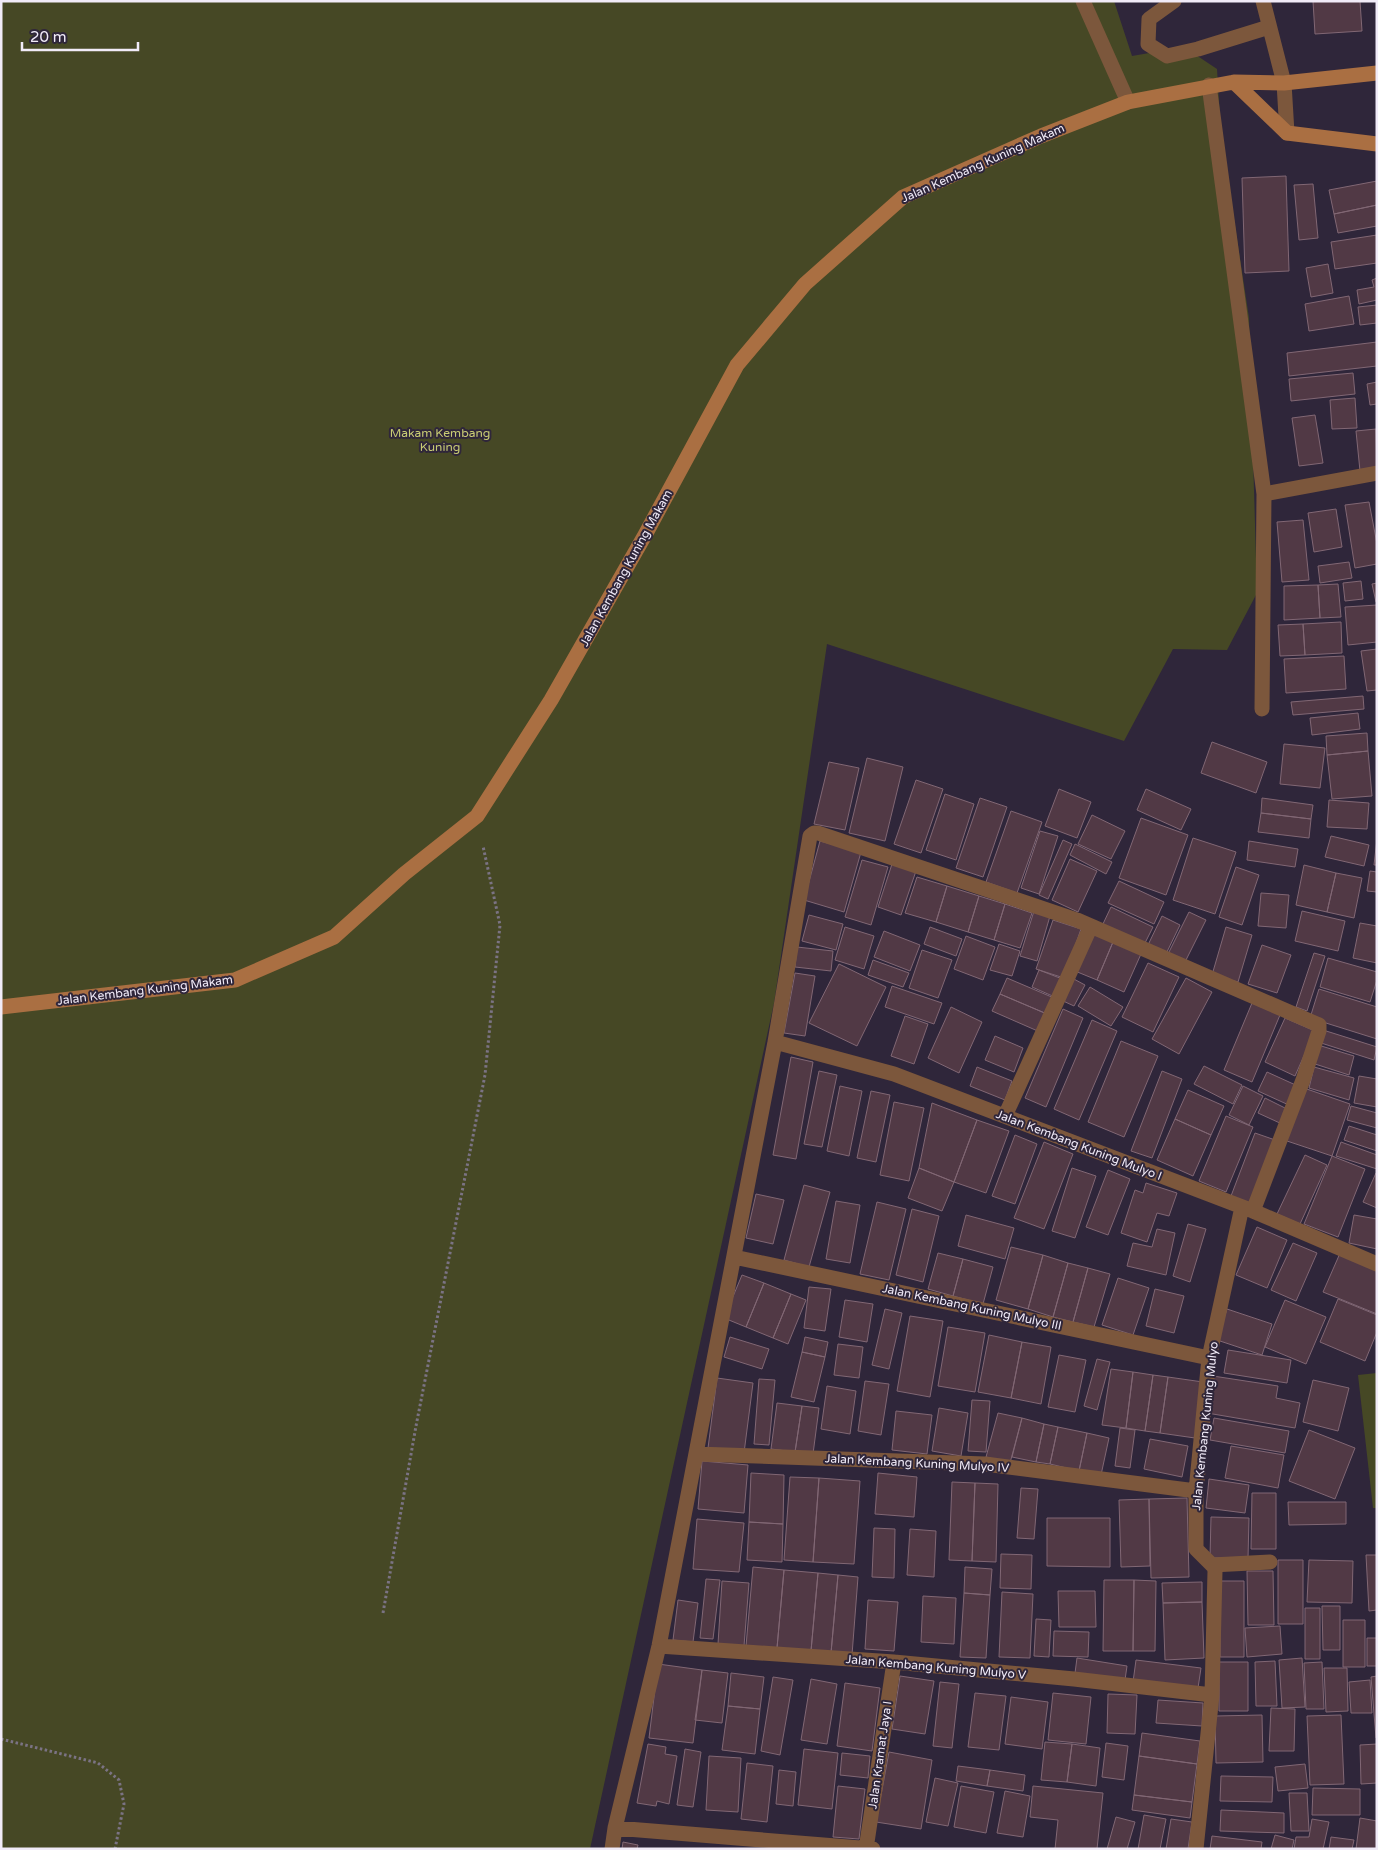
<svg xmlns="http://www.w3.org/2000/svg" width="1378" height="1850" font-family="'Varela Round',sans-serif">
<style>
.green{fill:#464825}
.building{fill:#513945;stroke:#816774}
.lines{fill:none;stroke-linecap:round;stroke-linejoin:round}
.path{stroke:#7b7384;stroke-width:3;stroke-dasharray:2.5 2.5;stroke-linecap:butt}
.lane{stroke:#7c573c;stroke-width:15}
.street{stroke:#7c573c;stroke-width:15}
.secondary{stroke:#aa6f42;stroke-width:15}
.labels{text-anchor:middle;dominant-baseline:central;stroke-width:4;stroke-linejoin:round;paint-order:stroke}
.street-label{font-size:12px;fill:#f1ebf8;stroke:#2f263a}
.park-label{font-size:12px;fill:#c9cc74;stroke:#2f263a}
</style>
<rect width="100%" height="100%" fill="#2f263a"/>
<path class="green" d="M1 1H1114L1132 56 1184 47 1217 69 1221 133 1249 318 1257 593 1227 650 1173 649 1124 741 827 644 774 1003 590 1849H1Z
M1377 1373V1508H1373L1358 1375Z"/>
<path class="building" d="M1313 1H1360L1362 31 1315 34Z
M1286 176 1289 271 1245 273 1242 178Z
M1377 181V205L1334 214 1329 190Z
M1313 184 1318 238 1299 240 1294 185Z
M1377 205V226L1338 233 1334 214Z
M1377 235V263L1335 269 1331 242Z
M1328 264 1333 293 1311 297 1306 268Z
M1377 278V300L1359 304 1357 290 1374 287 1372 280Z
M1349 296 1354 324 1309 331 1305 304Z
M1377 305V323L1360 325 1358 307Z
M1377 342V366L1289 376 1287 353Z
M1353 373 1355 394 1291 401 1289 379Z
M1377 382V404L1370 405 1367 384Z
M1355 398 1357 428 1332 429 1330 400Z
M1315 415 1323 463 1299 466 1292 418Z
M1376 429 1377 470 1360 471 1356 431Z
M1369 502 1377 544V564L1355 568 1345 505Z
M1336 509 1342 547 1314 552 1308 513Z
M1303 520 1309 580 1282 582 1277 522Z
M1349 562 1352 578 1320 583 1318 566Z
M1361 581 1363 599 1345 601 1343 583Z
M1377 583V602H1376L1372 584Z
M1338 584 1341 617 1320 618 1318 585Z
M1318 585 1320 618 1284 620V586Z
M1377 605V642L1348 645 1345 607Z
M1341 622 1342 653 1305 655 1303 624Z
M1303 624 1305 655 1280 656 1278 625Z
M1377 649V690L1367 691 1361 651Z
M1344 656 1346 689 1286 693 1284 659Z
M1363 696 1364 709 1293 715 1291 702Z
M1358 713 1360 729 1312 735 1310 718Z
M1367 733 1368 751 1327 755 1326 736Z
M1212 742 1267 762 1256 793 1201 773Z
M1284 744 1325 748 1320 788 1280 784Z
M1368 751 1372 796 1332 799 1327 755Z
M867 758 903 767 885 841 849 833Z
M829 762 859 768 845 830 814 824Z
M916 780 943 789 921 853 894 844Z
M1059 789 1091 802 1077 838 1045 826Z
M1146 789 1191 809 1181 830 1137 810Z
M945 794 974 804 956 860 926 850Z
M980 798 1007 807 983 877 956 868Z
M1262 798 1313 805 1311 819 1261 813Z
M1329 800 1369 803 1367 829 1327 827Z
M1011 811 1042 822 1017 893 986 882Z
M1261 813 1311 819 1309 838 1258 832Z
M1092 815 1125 831 1111 859 1078 844Z
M1141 818 1188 835 1166 895 1119 878Z
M1040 831 1058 836 1039 894 1021 888Z
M1331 836 1369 845 1364 866 1325 857Z
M1193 838 1236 852 1215 914 1173 900Z
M1377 839V865H1374Z
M1063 840 1072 844 1048 899 1039 895Z
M820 841 861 852 844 912 804 900Z
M1249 841 1298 849 1295 867 1247 860Z
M1075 844 1112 862 1106 874 1070 855Z
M1070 859 1097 871 1078 912 1052 900Z
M862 860 888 867 871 925 845 917Z
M892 864 916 871 901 915 878 907Z
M1304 865 1336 873 1327 912 1296 905Z
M1236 867 1259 875 1242 925 1219 917Z
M1370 871 1377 872V892L1367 891Z
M1336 873 1362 878 1354 918 1327 912Z
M917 877 947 886 936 922 905 913Z
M1119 881 1164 902 1154 924 1108 903Z
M947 886 979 896 968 932 936 922Z
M1261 893 1289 895 1286 928 1258 926Z
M979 896 1005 904 994 940 968 932Z
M1005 904 1032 913 1020 948 994 940Z
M1111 907 1153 927 1144 945 1102 926Z
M1034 911 1050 916 1037 961 1020 956Z
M1302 911 1345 921 1338 951 1295 941Z
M1189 912 1206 920 1184 964 1167 956Z
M809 915 843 924 836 950 802 941Z
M1162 916 1180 925 1165 956 1147 947Z
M1053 920 1081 929 1064 978 1036 969Z
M1360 923 1377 926V963L1353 958Z
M845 927 874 936 864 969 835 960Z
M930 927 962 939 956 956 924 944Z
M1226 927 1252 935 1238 982 1212 975Z
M884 931 920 945 910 971 874 957Z
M1092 933 1113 942 1097 980 1075 971Z
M966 936 995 947 983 980 954 969Z
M1113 942 1141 954 1124 992 1097 980Z
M999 944 1020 951 1012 976 990 970Z
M1262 945 1291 955 1277 993 1248 984Z
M797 947 833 951 831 971 795 967Z
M922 950 952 960 938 998 909 988Z
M1314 953 1325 956 1307 1011 1296 1007Z
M1328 958 1377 972V980L1370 1002 1320 987Z
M873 960 909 973 903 987 868 975Z
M1148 963 1179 977 1153 1032 1122 1017Z
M839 964 886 987 857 1046 809 1023Z
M1039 970 1065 980 1057 998 1032 987Z
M795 973 815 976 805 1036 784 1033Z
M1007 978 1054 998 1047 1014 1000 994Z
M1072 978 1085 985 1074 1006 1061 1000Z
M1186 978 1212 992 1179 1054 1152 1039Z
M892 986 942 1003 934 1024 885 1007Z
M1090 987 1123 1007 1111 1026 1078 1006Z
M1319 989 1377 1007V1039L1310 1018Z
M1000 994 1047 1014 1040 1032 992 1011Z
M1252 1003 1280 1015 1252 1082 1224 1070Z
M951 1007 982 1022 959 1073 928 1058Z
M1063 1009 1083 1018 1046 1107 1025 1098Z
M905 1016 928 1024 914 1064 891 1056Z
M1285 1018 1315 1031 1295 1076 1265 1062Z
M1092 1020 1117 1031 1079 1120 1054 1109Z
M1323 1030 1377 1047 1374 1060 1318 1042Z
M995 1036 1023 1048 1014 1072 985 1060Z
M1121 1041 1158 1056 1124 1137 1088 1122Z
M1318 1045 1354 1056 1349 1075 1312 1063Z
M791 1057 813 1062 796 1159 773 1155Z
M1204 1066 1242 1085 1233 1104 1194 1084Z
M977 1067 1012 1081 1005 1100 970 1086Z
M1314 1067 1354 1078 1349 1100 1309 1088Z
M819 1071 837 1075 822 1147 804 1144Z
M1162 1071 1182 1079 1152 1158 1131 1151Z
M1267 1072 1300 1087 1291 1106 1258 1091Z
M1359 1076 1377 1079V1107L1354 1103Z
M840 1086 862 1091 849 1156 827 1151Z
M1243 1086 1263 1096 1249 1125 1229 1115Z
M1301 1087 1350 1104 1332 1156 1284 1140Z
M1188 1090 1224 1106 1211 1135 1175 1119Z
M871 1091 890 1095 876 1162 857 1158Z
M1265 1098 1289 1110 1282 1124 1258 1113Z
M894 1102 924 1108 909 1181 880 1175Z
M932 1103 977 1120 954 1182 919 1168Z
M1351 1106 1377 1113V1128L1347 1120Z
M1226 1116 1253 1127 1226 1192 1199 1181Z
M1175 1119 1211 1135 1193 1176 1157 1160Z
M977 1120 1009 1131 986 1193 954 1182Z
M1349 1126 1377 1135V1151L1344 1140Z
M1255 1133 1278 1141 1253 1205 1231 1196Z
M1015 1135 1037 1144 1015 1204 992 1196Z
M1044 1142 1073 1154 1044 1229 1014 1218Z
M1341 1142 1377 1155V1169L1336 1156Z
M1305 1155 1327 1165 1300 1224 1277 1214Z
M1332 1156 1365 1169 1338 1237 1304 1224Z
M919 1168 954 1182 942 1211 908 1198Z
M1072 1168 1096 1176 1075 1238 1052 1231Z
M1108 1170 1130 1179 1108 1235 1086 1227Z
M1376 1173H1377V1208L1363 1202Z
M1146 1183 1177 1193 1169 1216 1157 1213 1147 1242 1121 1233 1135 1190 1143 1193Z
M804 1185 830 1192 809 1267 784 1260Z
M756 1194 784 1200 773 1244 746 1238Z
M836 1201 860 1205 850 1263 826 1259Z
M877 1202 906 1209 889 1280 860 1274Z
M912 1209 939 1216 923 1282 896 1275Z
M966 1215 1014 1228 1005 1259 958 1246Z
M1354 1215 1377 1219V1249L1349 1243Z
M1188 1224 1206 1229 1190 1282 1173 1276Z
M1257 1227 1287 1240 1267 1288 1236 1275Z
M1157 1229 1175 1233 1166 1275 1127 1266 1133 1243 1152 1247Z
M1293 1243 1317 1253 1296 1301 1271 1290Z
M1011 1247 1043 1255 1028 1309 996 1300Z
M1341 1251 1377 1266V1314L1323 1292Z
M938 1253 963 1259 953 1296 928 1289Z
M1043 1255 1068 1263 1053 1317 1028 1309Z
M963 1259 993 1267 983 1304 953 1296Z
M1068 1263 1088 1268 1073 1322 1053 1317Z
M1088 1268 1110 1274 1094 1327 1073 1322Z
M742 1275 764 1283 746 1327 724 1318Z
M1118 1278 1149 1288 1133 1335 1102 1325Z
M764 1283 791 1294 773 1338 746 1327Z
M809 1287 831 1289 825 1331 804 1328Z
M1155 1289 1184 1296 1174 1333 1146 1326Z
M791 1294 806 1300 788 1344 773 1338Z
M1338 1299 1377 1315V1332L1365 1361 1320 1342Z
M845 1300 873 1304 867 1342 839 1337Z
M1285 1300 1326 1317 1306 1364 1265 1347Z
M885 1309 902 1313 889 1369 872 1365Z
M1227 1309 1272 1324 1262 1355 1217 1340Z
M910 1316 943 1321 930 1397 897 1391Z
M948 1327 985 1333 975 1392 938 1386Z
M989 1335 1022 1342 1011 1398 978 1392Z
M730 1337 769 1349 762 1369 724 1357Z
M805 1337 828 1342 825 1357 802 1352Z
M1022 1342 1051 1347 1041 1404 1011 1398Z
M838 1344 863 1347 859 1378 834 1375Z
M1228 1350 1291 1360 1287 1383 1224 1373Z
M802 1352 825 1357 814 1402 791 1397Z
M1059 1355 1086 1360 1075 1412 1048 1407Z
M1097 1359 1110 1362 1097 1410 1084 1406Z
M1111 1369 1133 1372 1126 1428 1102 1425Z
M1133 1372 1153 1375 1145 1431 1126 1428Z
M1153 1375 1168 1377 1160 1433 1145 1431Z
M1213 1376 1278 1386 1276 1398 1300 1403 1295 1428 1207 1413Z
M1168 1377 1203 1382 1195 1438 1160 1433Z
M717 1378 753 1383 744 1453 708 1448Z
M759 1379 775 1380 769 1445 754 1444Z
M1313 1380 1349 1388 1338 1431 1303 1422Z
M865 1381 889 1384 881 1435 858 1431Z
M827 1386 856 1391 850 1434 821 1429Z
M972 1400 990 1401 986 1452 968 1451Z
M777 1403 802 1406 795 1452 771 1449Z
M802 1406 819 1408 813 1454 795 1452Z
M939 1408 968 1413 961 1456 932 1451Z
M896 1411 932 1415 927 1454 892 1450Z
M998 1413 1022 1418 1010 1463 986 1457Z
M1022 1418 1044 1424 1036 1462 1012 1457Z
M1214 1418 1289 1431 1285 1453 1210 1440Z
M1044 1424 1058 1427 1050 1464 1036 1462Z
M1058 1427 1087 1433 1079 1471 1050 1464Z
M1120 1428 1135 1430 1130 1468 1115 1466Z
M1309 1430 1355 1448 1335 1499 1289 1481Z
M1087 1433 1109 1438 1101 1475 1079 1471Z
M1150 1439 1188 1446 1182 1477 1144 1469Z
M1231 1446 1284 1455 1278 1488 1225 1478Z
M702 1461 748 1465 744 1513 698 1509Z
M751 1473 784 1475 783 1524 749 1522Z
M878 1473 917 1477 914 1517 875 1514Z
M790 1477 819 1478 813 1562 784 1560Z
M819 1478 860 1481 854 1564 813 1562Z
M1209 1479 1249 1485 1245 1513 1206 1508Z
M952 1482 975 1483 972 1561 949 1560Z
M975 1483 998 1484 996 1562 972 1561Z
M1021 1488 1038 1489 1034 1539 1017 1538Z
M1252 1493H1276V1549H1251Z
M1187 1498 1189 1577 1151 1578 1149 1499Z
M1149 1499 1150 1566 1121 1567 1119 1500Z
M1288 1502H1346V1524L1289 1525Z
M1211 1517 1249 1518 1248 1558H1210Z
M1047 1518H1110V1567L1047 1566Z
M697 1519 744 1523 739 1572 693 1569Z
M749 1522 783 1524 782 1562 747 1560Z
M874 1528 895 1529 894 1578 872 1577Z
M910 1529 936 1531 934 1577 907 1575Z
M1001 1554 1032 1555 1031 1589 1000 1588Z
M1366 1555H1377V1610L1369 1611Z
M1278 1560H1303V1624H1278Z
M1309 1560 1353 1561 1352 1603 1307 1602Z
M753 1567 784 1570 777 1648 746 1646Z
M965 1567 992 1569 990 1595 964 1593Z
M784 1570 818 1573 811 1651 777 1648Z
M1247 1571H1273L1274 1625H1248Z
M818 1573 838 1575 831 1653 811 1651Z
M838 1575 858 1577 852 1655 831 1653Z
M706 1579 720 1580 713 1639 700 1638Z
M1104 1580H1134L1133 1651H1103Z
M1134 1580 1156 1581 1155 1651H1133Z
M722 1581 749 1583 744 1646 718 1644Z
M1220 1581H1244V1657H1220Z
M1202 1582V1602L1163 1603 1162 1583Z
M1058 1591H1095L1096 1627H1059Z
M1002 1592 1033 1594 1030 1658 999 1657Z
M964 1593 990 1595 986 1658 960 1657Z
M923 1596 956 1598 954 1644 921 1642Z
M678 1600 698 1603 693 1642 673 1640Z
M868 1600 898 1602 894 1651 865 1649Z
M1202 1602 1204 1658 1165 1660 1163 1603Z
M1322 1606H1340V1650H1323Z
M1305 1608H1320V1659H1305Z
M1036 1619 1051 1620 1049 1657 1034 1656Z
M1343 1620H1365V1667H1343Z
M1280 1626 1282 1654 1247 1657 1245 1628Z
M1054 1631 1089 1632 1088 1657 1053 1656Z
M1367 1638H1377V1666H1367Z
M1077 1658 1127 1666 1125 1680 1075 1673Z
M1302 1658 1305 1707 1282 1708 1279 1660Z
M1136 1660 1201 1668 1198 1688 1133 1682Z
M1275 1661 1277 1706H1256L1255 1662Z
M1219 1662H1248V1711H1219Z
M1322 1662 1324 1709H1306L1304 1663Z
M658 1664 702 1670 693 1743 649 1738Z
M1324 1668H1347L1348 1711 1326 1712Z
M702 1670 728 1673 722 1723 695 1720Z
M731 1673 764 1677 760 1709 728 1706Z
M900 1676 934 1681 925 1734 892 1729Z
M1377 1676V1738H1376L1371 1677Z
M773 1677 793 1680 780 1755 761 1751Z
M811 1679 837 1684 827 1744 801 1740Z
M1370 1680 1372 1713H1351L1349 1682Z
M940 1682 959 1684 952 1748 933 1746Z
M845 1683 880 1688 872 1751 837 1746Z
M975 1693 1006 1696 999 1750 968 1747Z
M1053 1693 1091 1697 1086 1744 1048 1740Z
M1108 1694 1137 1695 1135 1734 1107 1733Z
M1011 1697 1048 1702 1042 1749 1005 1744Z
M1158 1700 1203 1703 1202 1726 1156 1723Z
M728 1706 760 1709 755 1754 722 1750Z
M1271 1708 1295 1709 1294 1751H1269Z
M1262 1715 1263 1762 1216 1763 1215 1716Z
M1341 1715 1344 1784 1310 1785 1307 1716Z
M1142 1733 1200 1741 1197 1764 1139 1756Z
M1045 1742 1072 1744 1067 1782 1041 1780Z
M1106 1743 1128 1746 1124 1780 1102 1777Z
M648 1744 666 1747 665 1754 677 1756 669 1804 657 1801 656 1806 637 1803Z
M1072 1744 1100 1748 1096 1786 1067 1782Z
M1377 1744V1783L1361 1784 1360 1745Z
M685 1749 701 1752 693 1807 677 1805Z
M804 1749 838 1753 832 1809 798 1805Z
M889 1752 932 1760 921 1829 876 1822Z
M842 1753 870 1756 868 1778 840 1775Z
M709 1756 741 1758 738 1812 706 1810Z
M1139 1756 1197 1764 1192 1802 1134 1795Z
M747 1763 773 1766 767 1822 741 1819Z
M1305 1764 1308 1788 1278 1791 1275 1767Z
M958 1766 990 1770 987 1786 956 1781Z
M779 1770 796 1772 793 1806 776 1804Z
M990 1770 1025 1775 1023 1791 987 1786Z
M1221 1776 1273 1777 1272 1802 1220 1801Z
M935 1778 958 1783 948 1826 926 1822Z
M838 1786 865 1789 859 1839 833 1837Z
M961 1786 994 1792 986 1833 954 1827Z
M1033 1786 1103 1793 1097 1849H1055L1058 1820 1030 1817Z
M1313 1788 1360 1789V1815H1312Z
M1005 1791 1030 1796 1023 1837 997 1833Z
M1289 1793H1307L1309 1831H1291Z
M1134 1795 1192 1802 1190 1818 1132 1810Z
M1221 1810 1284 1813V1833L1220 1831Z
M1144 1815 1166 1819 1160 1849H1138Z
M1116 1817 1135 1822 1127 1849H1107Z
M1360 1818 1377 1821V1849H1356Z
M1171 1819 1192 1822 1188 1849H1166Z
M1312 1819 1329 1822 1323 1849H1294L1296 1837H1309Z
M1275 1835 1294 1840 1292 1849H1271Z
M1212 1836 1262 1842 1261 1849H1210Z
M1331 1837 1354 1840 1352 1849H1329Z
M623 1842 638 1845 637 1849H622Z"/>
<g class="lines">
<path class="path" d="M383 1613 416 1426 485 1075 500 925 483 846
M1 1739 98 1763 119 1780 124 1804 115 1849"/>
<path class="lane" d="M1083 1 1128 102
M1174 1 1149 19 1148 44 1167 56 1198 49 1269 27
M1263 1 1284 83 1287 133"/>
<path class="street" d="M1209 85 1264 494 1262 709
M1264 494 1377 473
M775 1042 894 1074 1253 1211 1377 1264
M1005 1116 1091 926
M734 1257 1209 1358
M696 1454 985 1464 1196 1491
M1212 1565 1270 1562
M659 1646 894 1662 1074 1679 1212 1695
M615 1828 873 1849
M612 1849 615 1828 659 1646 775 1042 810 836 814 833H818L1077 920 1319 1025V1031L1303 1080 1253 1211
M866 1849 894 1662
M1196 1849 1212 1695 1215 1571 1214 1567 1196 1549V1491L1209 1358 1242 1207"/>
<path class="secondary" d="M1234 82 1287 133 1377 144
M1 1007 235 980 334 937 404 874 477 816 551 700 645 535 737 365 805 284 903 197 1041 136 1128 102 1234 82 1284 83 1377 73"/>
</g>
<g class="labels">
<g class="street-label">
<text transform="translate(983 163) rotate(-24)">Jalan Kembang Kuning Makam</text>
<text transform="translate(626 568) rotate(-61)">Jalan Kembang Kuning Makam</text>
<text transform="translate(145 990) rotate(-7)">Jalan Kembang Kuning Makam</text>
<text transform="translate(1079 1145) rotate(21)">Jalan Kembang Kuning Mulyo I</text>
<text transform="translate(972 1307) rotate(12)">Jalan Kembang Kuning Mulyo III</text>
<text transform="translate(1205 1426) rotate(-84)">Jalan Kembang Kuning Mulyo</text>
<text transform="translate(917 1463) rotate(3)">Jalan Kembang Kuning Mulyo IV</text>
<text transform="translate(936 1667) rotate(5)">Jalan Kembang Kuning Mulyo V</text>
<text transform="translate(880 1755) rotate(-82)">Jalan Kramat Jaya I</text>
</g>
<g class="park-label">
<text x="440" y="433">Makam Kembang<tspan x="440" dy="14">Kuning</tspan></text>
</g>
</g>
<rect width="1378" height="1850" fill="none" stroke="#f1ebf8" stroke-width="5"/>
<path d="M22 42v8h116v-8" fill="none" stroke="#f1ebf8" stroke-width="2.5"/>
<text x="30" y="42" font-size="15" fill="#f1ebf8" stroke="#2f263a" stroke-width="4" paint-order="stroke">20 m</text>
</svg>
